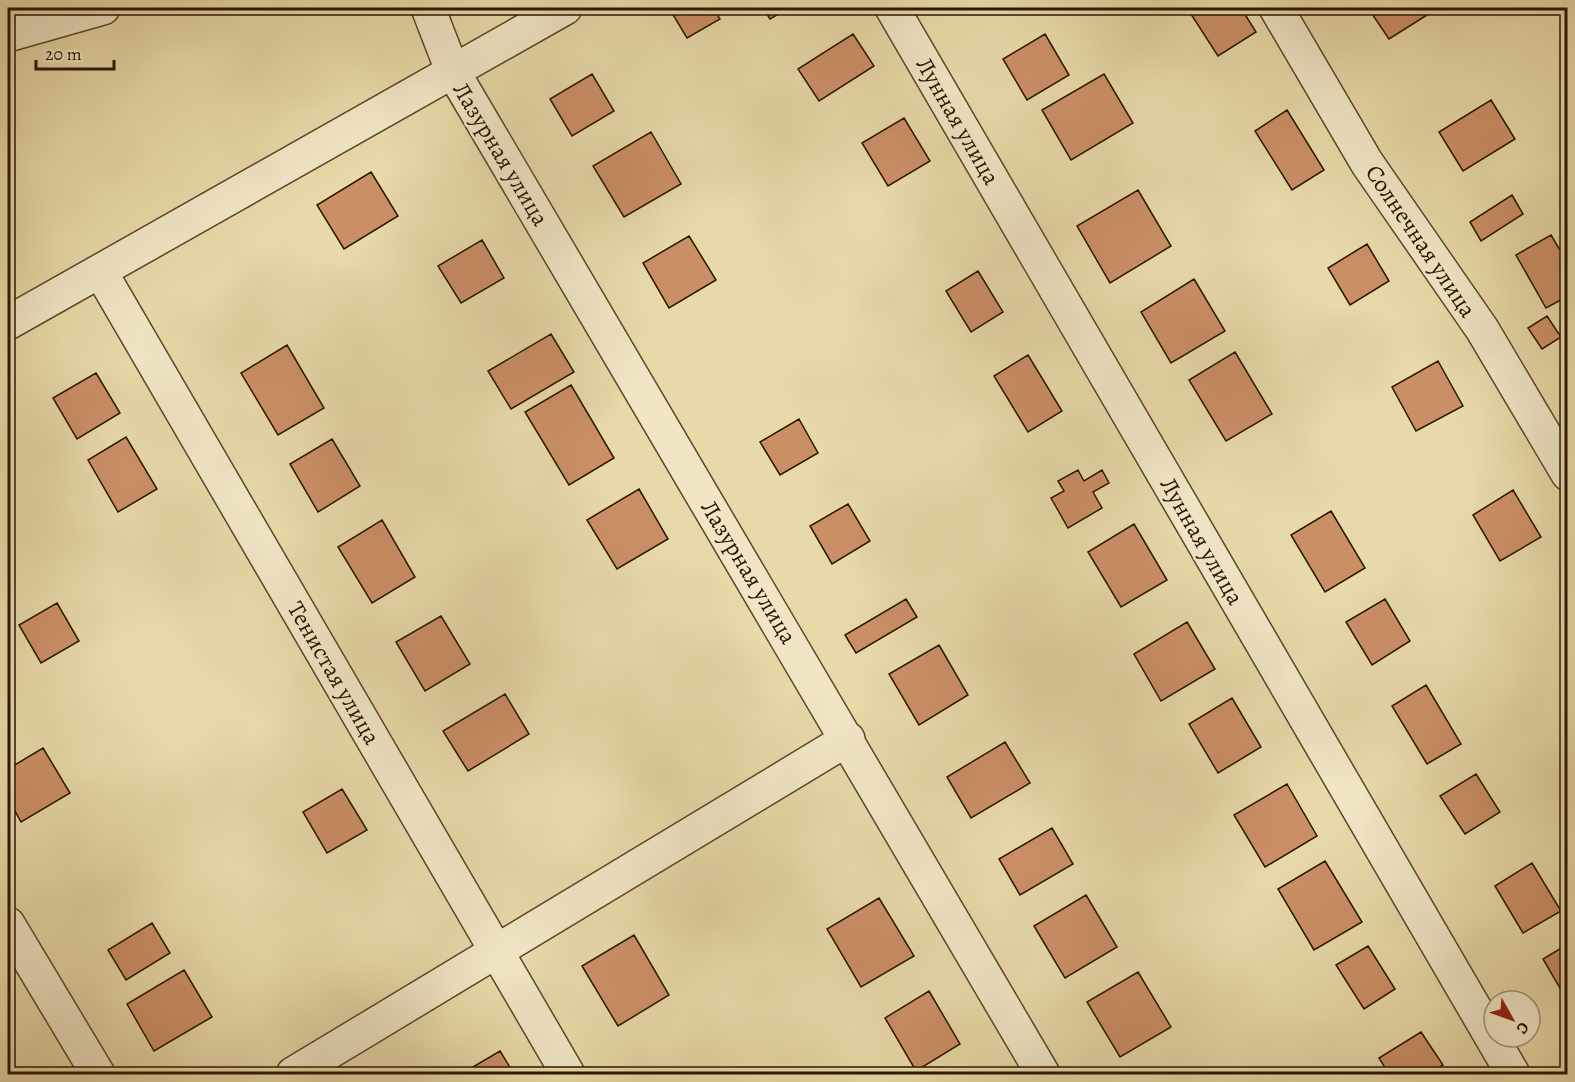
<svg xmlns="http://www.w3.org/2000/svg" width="1575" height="1082" font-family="Alegreya,serif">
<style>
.building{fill:#cb8f66;stroke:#281600;stroke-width:1.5}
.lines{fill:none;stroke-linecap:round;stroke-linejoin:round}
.minor-casing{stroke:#58472a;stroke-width:36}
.minor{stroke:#f0e6c6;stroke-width:33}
.labels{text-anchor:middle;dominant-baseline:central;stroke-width:5;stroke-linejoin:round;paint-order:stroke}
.street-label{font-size:24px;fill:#281600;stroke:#f0e6c6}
</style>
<rect width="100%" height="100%" fill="#e8d9a8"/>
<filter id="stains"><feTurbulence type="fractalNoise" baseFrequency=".00333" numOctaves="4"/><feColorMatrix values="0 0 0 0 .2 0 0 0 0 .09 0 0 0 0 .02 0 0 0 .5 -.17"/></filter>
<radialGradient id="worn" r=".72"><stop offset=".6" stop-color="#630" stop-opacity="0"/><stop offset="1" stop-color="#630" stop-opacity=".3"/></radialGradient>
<path class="building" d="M669 8H713L720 19 687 38Z
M763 8H789L770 19Z
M1187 8H1241L1256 32 1218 56Z
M1368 8H1433L1435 10 1389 39Z
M853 34 874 66 819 101 798 69Z
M1045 34 1069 75 1027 100 1003 59Z
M592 74 614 111 572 136 550 99Z
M1104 74 1133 123 1071 160 1042 110Z
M1491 100 1515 139 1463 171 1439 132Z
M1287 110 1324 170 1292 190 1255 131Z
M904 118 930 161 888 186 862 143Z
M651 132 681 184 624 217 593 166Z
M371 172 398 216 344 249 317 205Z
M1138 190 1171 246 1110 283 1077 226Z
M1512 195 1523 214 1481 241 1470 222Z
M1551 235 1568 264V296L1546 308 1516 255Z
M689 236 716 280 669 308 643 263Z
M482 240 504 278 461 303 438 266Z
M1367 244 1389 281 1350 305 1328 268Z
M978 271 1003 312 971 332 946 291Z
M1194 279 1225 331 1171 363 1141 312Z
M1547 316 1561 337 1542 349 1528 328Z
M551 334 574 372 511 409 488 371Z
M287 345 324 408 278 435 241 373Z
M1235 352 1272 414 1226 441 1189 380Z
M1028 355 1062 411 1028 432 994 376Z
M1438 361 1463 406 1416 431 1392 387Z
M96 373 120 413 77 439 53 398Z
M571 385 614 458 569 485 525 412Z
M799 419 818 453 780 475 760 442Z
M126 437 157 489 118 512 88 460Z
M332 439 360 486 318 512 290 464Z
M1078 470 1084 481 1102 470 1109 483 1093 492 1102 508 1068 528 1051 498 1064 491 1058 481Z
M639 489 668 539 617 569 587 520Z
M1513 490 1541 537 1500 561 1473 515Z
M848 504 870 541 832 564 810 526Z
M1331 511 1365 568 1325 592 1291 535Z
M382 520 415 577 372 603 338 547Z
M1134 524 1167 580 1121 607 1088 552Z
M906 599 917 617 856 653 845 635Z
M1385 599 1410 641 1372 665 1346 622Z
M57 603 79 641 41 663 19 625Z
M441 616 470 664 425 691 396 642Z
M1187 622 1215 669 1161 701 1134 654Z
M939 645 968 695 919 725 889 674Z
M1426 685 1461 744 1427 764 1392 706Z
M505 694 529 734 468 771 443 731Z
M1232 698 1261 747 1218 773 1189 724Z
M1005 742 1030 783 971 818 947 777Z
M43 748 70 793 21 822 8 798V769Z
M1476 774 1500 812 1465 834 1440 796Z
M1287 784 1317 836 1265 867 1234 815Z
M342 789 367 830 327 853 303 812Z
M1052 828 1073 864 1020 895 999 859Z
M1325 861 1362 922 1314 950 1278 889Z
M1532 863 1561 911 1523 933 1495 886Z
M1086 895 1117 947 1065 978 1034 926Z
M879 898 914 956 861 987 827 929Z
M152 923 170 953 126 980 108 950Z
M634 935 669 995 618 1026 582 966Z
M1568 944V986L1561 990 1543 959Z
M1368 946 1395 989 1364 1009 1336 965Z
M184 970 212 1017 154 1051 127 1004Z
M1138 972 1171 1027 1120 1057 1087 1002Z
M929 991 960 1044 916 1071 885 1018Z
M1421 1032 1443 1065 1428 1074H1389L1379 1058Z
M500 1051 514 1074H461Z"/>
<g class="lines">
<defs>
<path id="minor" d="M428 8 452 70 1043 1074
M892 8 1513 1074
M1276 8 1367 163 1482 329 1568 474
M8 35 103 8
M100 271 568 1074
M8 323 565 8
M8 924 98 1074
M293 1074 848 739"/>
</defs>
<use href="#minor" class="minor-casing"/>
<use href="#minor" class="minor"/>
</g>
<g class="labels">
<g class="street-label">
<text transform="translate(958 121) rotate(60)">Лунная улица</text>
<text transform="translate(501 154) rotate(59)">Лазурная улица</text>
<text transform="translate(1421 241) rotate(56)">Солнечная улица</text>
<text transform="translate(1202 541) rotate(60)">Лунная улица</text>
<text transform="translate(749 572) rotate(59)">Лазурная улица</text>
<text transform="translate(334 673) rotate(60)">Тенистая улица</text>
</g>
</g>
<rect width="1575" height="1082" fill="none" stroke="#e8d9a8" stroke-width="30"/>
<rect x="9" y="9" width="1557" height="1064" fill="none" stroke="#281600" stroke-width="3"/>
<rect x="15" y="15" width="1545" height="1052" fill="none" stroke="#281600" stroke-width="1.5"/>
<g transform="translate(1512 1019) rotate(130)"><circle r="28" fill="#f0e6c6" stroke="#a09377" stroke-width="1.5"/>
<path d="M0-4.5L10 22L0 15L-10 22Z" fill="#8f2418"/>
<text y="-9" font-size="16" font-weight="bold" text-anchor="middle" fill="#281600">С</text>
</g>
<path d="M36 60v9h78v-9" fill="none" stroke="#281600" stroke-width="3"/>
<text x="45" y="60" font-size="18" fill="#281600" stroke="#f0e6c6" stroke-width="4.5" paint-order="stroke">20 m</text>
<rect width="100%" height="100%" filter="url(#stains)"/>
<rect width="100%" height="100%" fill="url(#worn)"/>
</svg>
